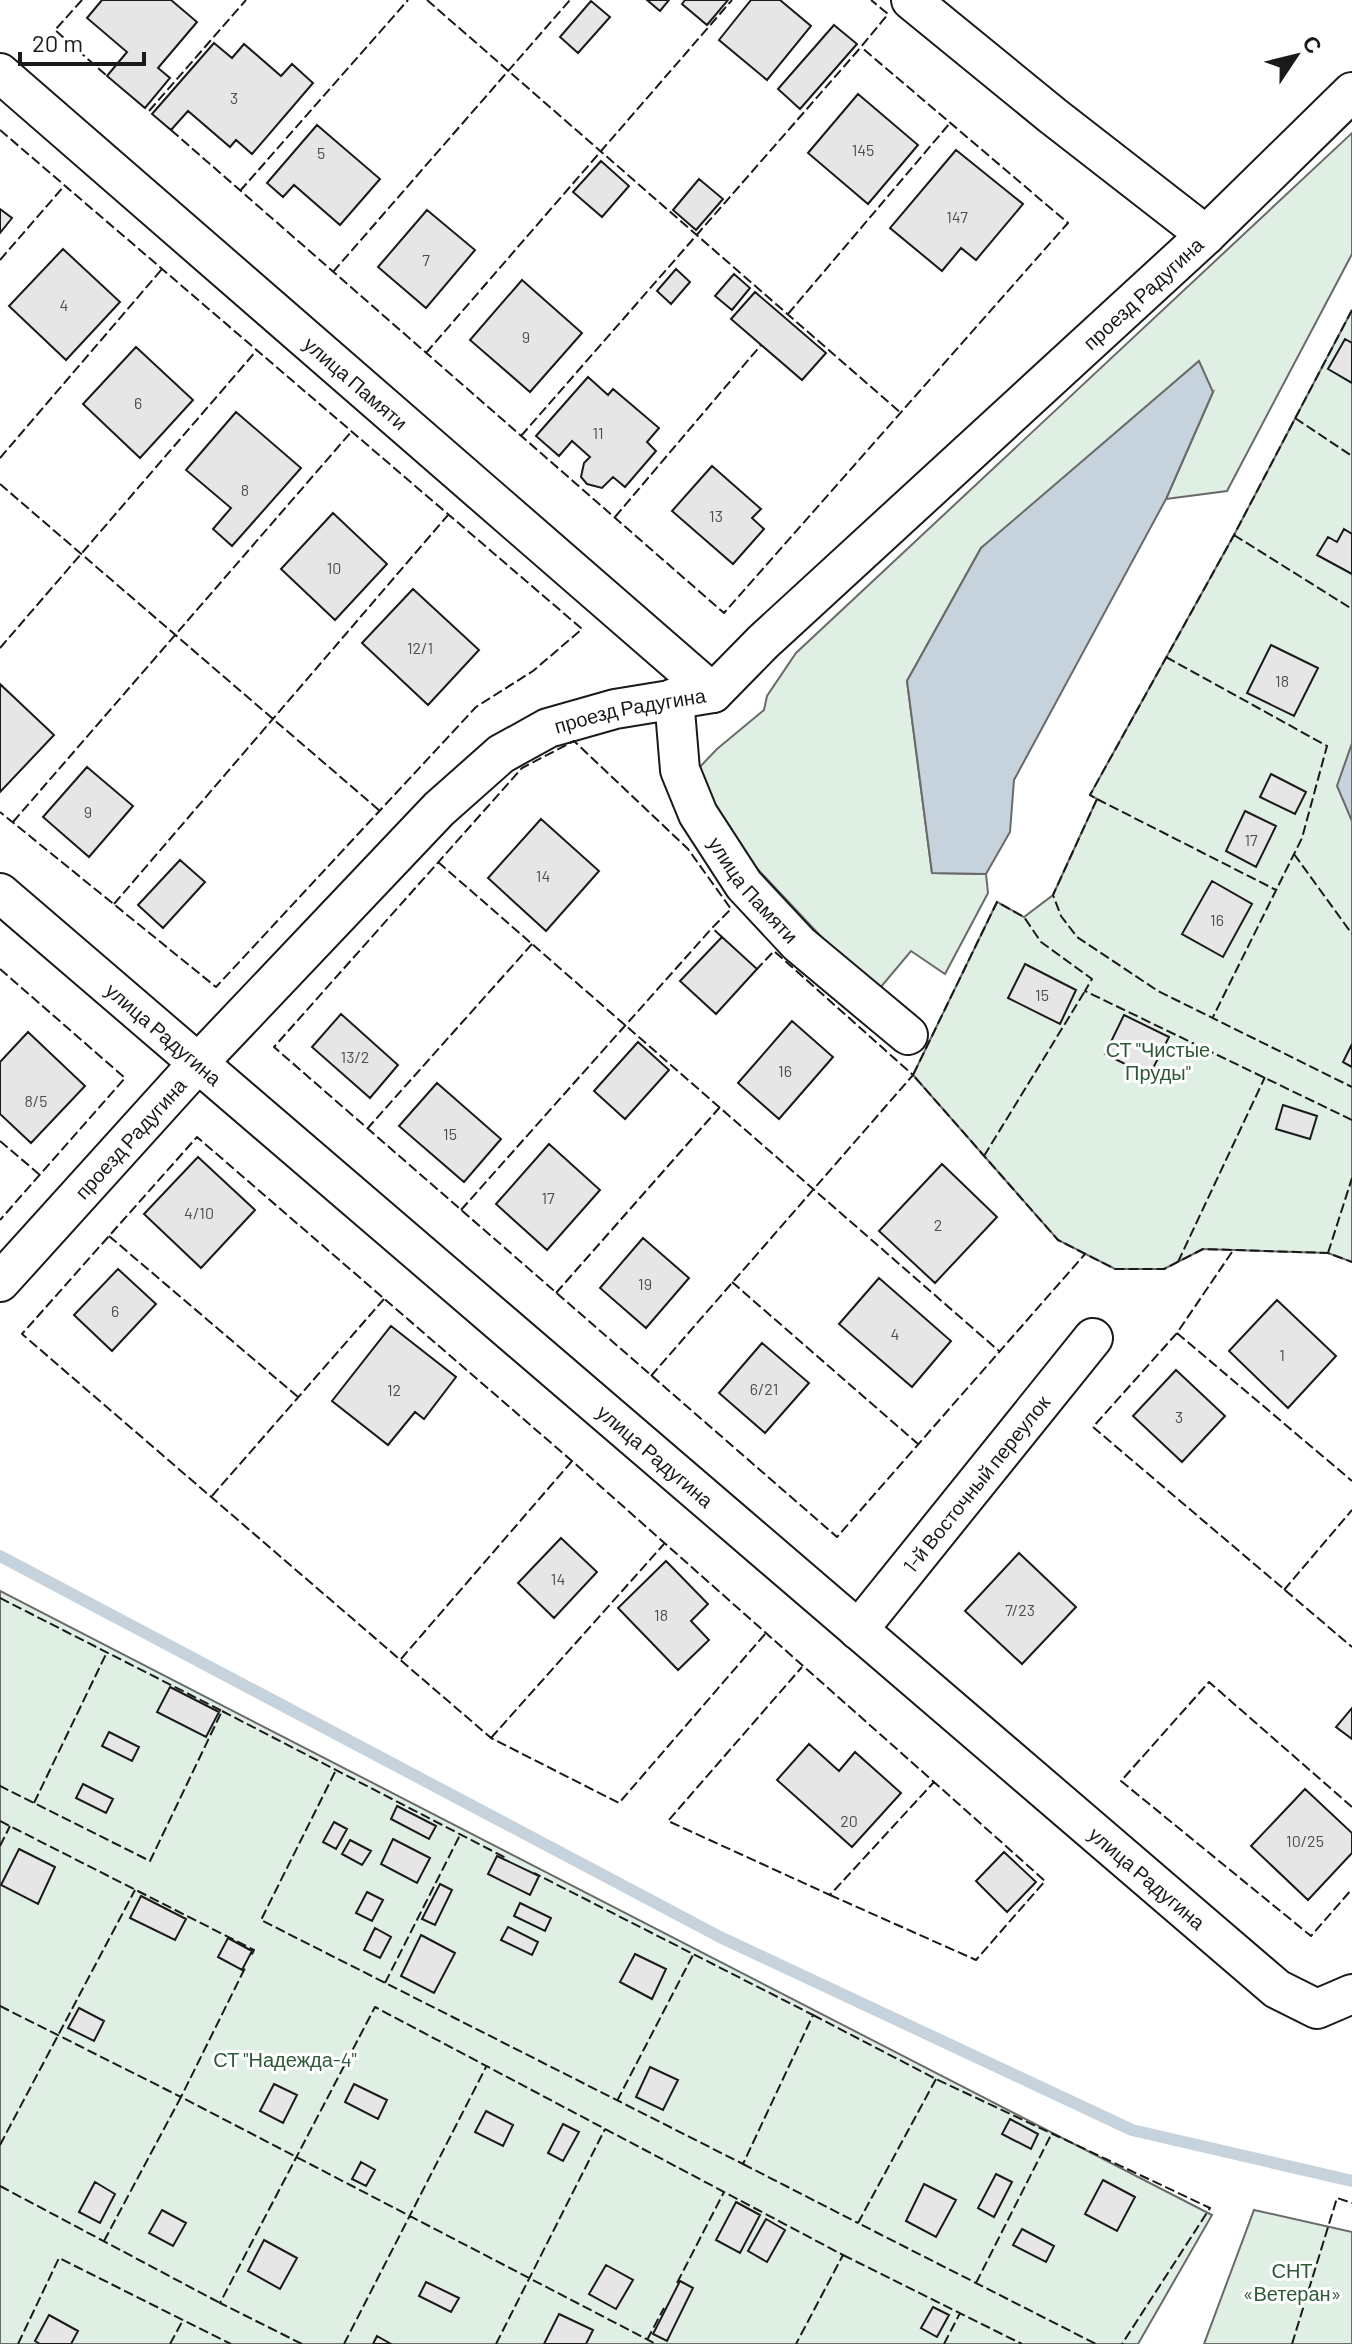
<svg xmlns="http://www.w3.org/2000/svg" width="1352" height="2344" font-family="Barlow,sans-serif">
<style>
.green{fill:#e0efe3;stroke:#6a6a6a;stroke-width:2}
.water{fill:#c6d2dc;stroke:#6a6a6a;stroke-width:2}
.lines{fill:none;stroke-linecap:round;stroke-linejoin:round}
.stream{stroke:#c6d2dc;stroke-width:12}
.building{fill:#e6e6e6;stroke:#1a1a1a;stroke-width:2}
.street-casing{stroke:#1a1a1a;stroke-width:42}
.street{stroke:#fff;stroke-width:38}
.fence{stroke:#1a1a1a;stroke-width:2;stroke-dasharray:10 4;stroke-linecap:butt}
.labels{text-anchor:middle;dominant-baseline:central;stroke-width:6;stroke-linejoin:round;paint-order:stroke}
.number-label{font-size:16px;fill:#4d4d4d}
.street-label{font-size:20px;fill:#1a1a1a;stroke:#fff}
.park-label{font-size:20px;fill:#2b5a34;stroke:#fff}
</style>
<rect width="100%" height="100%" fill="#fff"/>
<path class="green" d="M1352 133V254L1227 491 1166 499 1213 392 981 548 907 681 932 873 986 874 988 893 945 974 911 951 875 994 734 844 696 771 717 749 764 710 767 696 796 653Z
M1352 310V1262L1328 1253 1203 1249 1164 1269H1115L1058 1240 913 1075 997 902 1024 917 1053 895 1097 799 1090 795 1234 535Z
M0 1591 1212 2215 1138 2344H0Z
M1254 2210 1352 2232V2344H1204Z"/>
<path class="water" d="M1199 361 1213 392 1166 499 1014 780 1010 832 986 874 932 873 907 681 981 548Z
M1352 743V821L1337 786Z"/>
<g class="lines">
<path class="stream" d="M0 1556 720 1937 1132 2130 1352 2181"/>
</g>
<path class="building" d="M102 0H171L197 22 158 68 170 78 145 108 107 76 127 52 87 18Z
M647 0H669L660 11Z
M685 0H728L707 25 682 4Z
M751 0H780L811 26 767 80 719 40Z
M591 1 610 17 578 53 560 37Z
M834 25 857 44 800 109 778 89Z
M214 43 232 58 244 44 281 76 292 64 313 83 252 154 236 140 230 147 188 111 171 130 152 114Z
M858 94 918 145 868 204 808 153Z
M317 125 380 179 340 225 294 185 283 197 267 183Z
M956 150 1023 204 976 260 961 248 942 271 890 228Z
M601 161 629 186 602 217 573 192Z
M699 179 723 199 696 230 673 210Z
M0 209 12 218 0 233Z
M427 210 475 250 426 308 378 267Z
M63 249 120 302 66 360 9 306Z
M676 269 690 282 671 304 657 291Z
M734 274 750 288 732 310 715 296Z
M522 280 582 333 530 392 470 340Z
M755 292 826 353 802 380 731 319Z
M1345 339 1352 343V383L1328 369Z
M136 347 193 400 140 458 83 404Z
M588 377 608 395 613 389 659 428 647 442 656 451 625 487 613 477 602 488 587 484 581 477 584 463 590 457 572 441 559 456 536 436Z
M236 412 301 468 232 546 213 529 231 508 186 470Z
M712 466 761 509 752 518 764 529 733 564 672 511Z
M333 513 387 564 335 620 281 569Z
M1344 529 1352 534V574L1317 555 1328 537 1337 542Z
M413 589 479 650 428 705 362 643Z
M1271 645 1318 668 1294 716 1247 693Z
M0 684 54 735 0 792Z
M87 767 133 806 89 857 43 817Z
M1271 774 1306 792 1295 814 1260 797Z
M1245 811 1276 826 1256 867 1226 851Z
M541 819 599 871 546 931 488 878Z
M180 860 205 882 163 928 138 905Z
M1212 881 1252 904 1223 957 1182 934Z
M722 937 757 969 716 1014 680 981Z
M1025 964 1076 990 1060 1024 1008 998Z
M341 1014 398 1065 370 1098 312 1047Z
M1124 1015 1169 1037 1149 1076 1105 1054Z
M792 1021 833 1057 779 1119 738 1083Z
M28 1032 85 1086 31 1143 0 1114V1062Z
M638 1042 669 1070 625 1119 594 1091Z
M1352 1044V1067L1343 1062Z
M437 1083 501 1139 464 1182 399 1126Z
M1283 1105 1317 1116 1310 1139 1276 1129Z
M549 1144 600 1190 547 1250 496 1204Z
M198 1157 255 1210 201 1268 144 1214Z
M942 1164 997 1217 935 1283 879 1231Z
M643 1238 689 1278 646 1328 600 1288Z
M118 1269 156 1304 112 1351 74 1315Z
M879 1278 951 1341 912 1387 839 1324Z
M1277 1300 1336 1356 1288 1408 1229 1351Z
M391 1326 456 1377 424 1419 415 1412 388 1445 332 1401Z
M762 1343 809 1383 765 1433 719 1393Z
M1176 1370 1225 1416 1182 1462 1133 1416Z
M561 1538 597 1572 554 1618 518 1583Z
M1019 1553 1076 1607 1022 1664 965 1611Z
M666 1561 708 1604 691 1621 709 1640 678 1670 618 1608Z
M170 1687 219 1712 206 1737 157 1712Z
M1352 1708V1739L1336 1727Z
M109 1732 139 1747 132 1761 102 1746Z
M809 1744 839 1771 855 1752 901 1793 852 1847 777 1780Z
M83 1784 113 1799 106 1813 76 1798Z
M1305 1789 1352 1833V1853L1308 1900 1251 1846Z
M397 1806 436 1826 429 1839 391 1819Z
M334 1822 347 1829 336 1849 323 1842Z
M393 1839 430 1858 417 1883 381 1864Z
M350 1840 371 1851 362 1865 342 1854Z
M19 1849 55 1867 38 1904 1 1885Z
M1004 1852 1036 1882 1007 1912 976 1881Z
M497 1856 539 1876 530 1895 488 1874Z
M440 1884 452 1890 435 1925 422 1919Z
M367 1892 383 1900 372 1921 356 1913Z
M141 1896 186 1919 175 1940 130 1918Z
M520 1903 551 1918 545 1931 514 1916Z
M508 1927 538 1942 532 1955 501 1940Z
M375 1928 391 1937 380 1958 364 1950Z
M421 1935 455 1953 434 1993 401 1976Z
M228 1938 252 1951 242 1970 218 1957Z
M635 1954 666 1969 652 1999 620 1982Z
M79 2008 104 2021 94 2041 68 2028Z
M650 2067 678 2080 663 2110 636 2097Z
M274 2084 297 2095 283 2123 260 2111Z
M354 2084 387 2100 378 2119 345 2102Z
M486 2111 513 2125 503 2146 475 2132Z
M1010 2119 1038 2134 1031 2149 1002 2134Z
M563 2124 579 2132 563 2161 548 2153Z
M361 2162 375 2170 366 2186 352 2179Z
M996 2174 1012 2182 994 2217 978 2208Z
M1103 2180 1135 2197 1117 2231 1085 2214Z
M95 2182 115 2194 100 2223 79 2212Z
M924 2184 956 2200 936 2237 906 2221Z
M736 2202 760 2215 740 2253 716 2240Z
M162 2210 186 2223 173 2246 149 2233Z
M766 2219 785 2230 767 2262 748 2251Z
M1022 2229 1054 2246 1046 2262 1013 2245Z
M264 2240 297 2258 280 2289 248 2271Z
M606 2265 633 2280 616 2309 589 2294Z
M680 2281 693 2288 667 2341 653 2334Z
M426 2282 459 2298 451 2312 419 2296Z
M933 2307 949 2315 937 2337 921 2328Z
M559 2314 593 2330 586 2344H544Z
M49 2315 78 2331 71 2344H40L35 2341Z
M377 2336 391 2344H373Z"/>
<g class="lines">
<defs>
<g id="street">
<path d="M911 0 1053 116 1206 235"/>
<path id="s1" d="M0 73 713 693"/>
<path id="s2" d="M674 698 680 770 698 814 744 885 799 944 908 1035"/>
<path id="s3" d="M0 893 1277 1989 1317 2009 1352 1994"/>
<path id="s4" d="M0 1282 199 1062 439 809 501 754 548 728 615 709 713 693 763 642 1206 235 1352 92"/>
<path id="s5" d="M858 1630 1093 1338"/>
</g>
</defs>
<use href="#street" class="street-casing"/>
<use href="#street" class="street"/>
<path class="fence" d="M82 0 55 30 107 76
M427 0 901 413
M149 111 246 0
M0 130 582 629 533 671 476 707 216 987 0 812
M171 130 724 613 1068 223 861 47
M240 191 408 0
M0 260 65 185
M333 272 570 0
M1352 310 1234 535 1090 795 1097 799 1053 895 1061 916 1077 937 1158 991 1352 1087
M788 314 950 123
M426 353 732 0
M1295 418 1352 456
M521 436 861 47 888 14 871 0
M0 458 162 269
M0 484 380 811
M615 517 761 345
M1234 535 1352 609
M0 648 257 350
M1166 657 1327 746 1302 838 1213 1017
M1097 799 1276 890
M13 822 352 431
M1294 854 1352 934
M438 862 999 1351
M114 904 448 515
M722 937 712 928 731 909 688 849 574 741 522 768 274 1047 837 1537 1085 1254
M0 969 125 1078 0 1220
M1352 1120 1085 991 1092 979 1041 942 1024 917 997 902 913 1075 1058 1240 1115 1269H1164L1203 1249 1328 1253 1352 1262
M367 1129 532 944
M0 1141 40 1175
M984 1156 1085 991
M461 1210 712 928
M109 1236 298 1397
M1232 1252 1177 1333 1093 1427 1352 1647
M1328 1253 1352 1178
M1178 1262 1265 1077
M732 1282 918 1444
M556 1293 720 1107
M1177 1333 1352 1481
M651 1376 913 1075 774 951 757 969
M212 1496 384 1299
M1284 1590 1352 1510
M0 1598 222 1711 150 1861 0 1786
M765 1634 619 1803 491 1738 22 1334 197 1137 572 1461 934 1782 830 1895 668 1821 802 1667
M401 1659 572 1461
M222 1711 506 1858
M491 1738 664 1544
M335 1772 261 1920 743 2164 813 2015 534 1873
M34 1803 107 1652
M1352 1807 1209 1682 1121 1781 1311 1936 1352 1889
M0 1821 254 1950 251 1956
M0 1846 10 1826
M830 1895 976 1960 1045 1881 934 1782
M385 1983 460 1835
M0 2006 181 2097 246 1966
M813 2015 936 2079 1210 2208 1122 2344
M936 2079 858 2223 1096 2344
M617 2101 694 1953
M0 2145 135 1890
M743 2164 858 2223
M0 2186 220 2303
M104 2241 181 2097 656 2344
M843 2255 1022 2344
M677 2283 724 2192
M976 2283 1052 2133
M647 2340 664 2308
M18 2344 59 2258 231 2344
M170 2344 183 2320
M302 2344 220 2303 375 2007 843 2255 796 2344
M344 2344 486 2067
M496 2344 605 2129
M944 2344 960 2313
M1292 2344 1337 2198 1352 2203"/>
</g>
<g class="labels">
<g class="number-label">
<text x="234" y="97">3</text>
<text x="863" y="149">145</text>
<text x="321" y="152">5</text>
<text x="957" y="216">147</text>
<text x="426" y="259">7</text>
<text x="64" y="304">4</text>
<text x="526" y="336">9</text>
<text x="138" y="402">6</text>
<text x="598" y="432">11</text>
<text x="245" y="489">8</text>
<text x="716" y="515">13</text>
<text x="334" y="567">10</text>
<text x="420" y="647">12/1</text>
<text x="1282" y="680">18</text>
<text x="88" y="811">9</text>
<text x="1251" y="839">17</text>
<text x="543" y="875">14</text>
<text x="1217" y="919">16</text>
<text x="1042" y="994">15</text>
<text x="355" y="1056">13/2</text>
<text x="785" y="1070">16</text>
<text x="36" y="1100">8/5</text>
<text x="450" y="1133">15</text>
<text x="548" y="1197">17</text>
<text x="199" y="1212">4/10</text>
<text x="938" y="1224">2</text>
<text x="645" y="1283">19</text>
<text x="115" y="1310">6</text>
<text x="895" y="1333">4</text>
<text x="1282" y="1354">1</text>
<text x="764" y="1388">6/21</text>
<text x="394" y="1389">12</text>
<text x="1179" y="1416">3</text>
<text x="558" y="1578">14</text>
<text x="1020" y="1609">7/23</text>
<text x="661" y="1614">18</text>
<text x="849" y="1820">20</text>
<text x="1305" y="1840">10/25</text>
</g>
<g class="street-label">
<text stroke="none"><textPath href="#s4" startOffset="1538">проезд Радугина</textPath></text>
<text stroke="none"><textPath href="#s1" startOffset="472">улица Памяти</textPath></text>
<text stroke="none"><textPath href="#s4" startOffset="866">проезд Радугина</textPath></text>
<text stroke="none"><textPath href="#s2" startOffset="214">улица Памяти</textPath></text>
<text stroke="none"><textPath href="#s3" startOffset="216">улица Радугина</textPath></text>
<text stroke="none"><textPath href="#s4" startOffset="194">проезд Радугина</textPath></text>
<text stroke="none"><textPath href="#s3" startOffset="864">улица Радугина</textPath></text>
<text stroke="none"><textPath href="#s5" startOffset="188">1-й Восточный переулок</textPath></text>
<text stroke="none"><textPath href="#s3" startOffset="1512">улица Радугина</textPath></text>
</g>
<g class="park-label">
<text x="1158" y="1049">СТ "Чистые<tspan x="1158" dy="23">Пруды"</tspan></text>
<text x="285" y="2059">СТ "Надежда-4"</text>
<text x="1292" y="2270">СНТ<tspan x="1292" dy="23">«Ветеран»</tspan></text>
</g>
</g>
<g transform="translate(1296 56) rotate(55)" stroke="#ffffff" stroke-width="6" paint-order="stroke">
<path d="M0-6L14 30L0 20L-14 30Z" fill="#1a1a1a"/>
<text y="-12" font-size="22" font-weight="bold" text-anchor="middle" fill="#1a1a1a">С</text>
</g>
<path d="M20 52v12h124v-12" fill="none" stroke="#1a1a1a" stroke-width="4"/>
<text x="32" y="52" font-size="24" fill="#1a1a1a" stroke="#ffffff" stroke-width="6" paint-order="stroke">20 m</text>
</svg>
